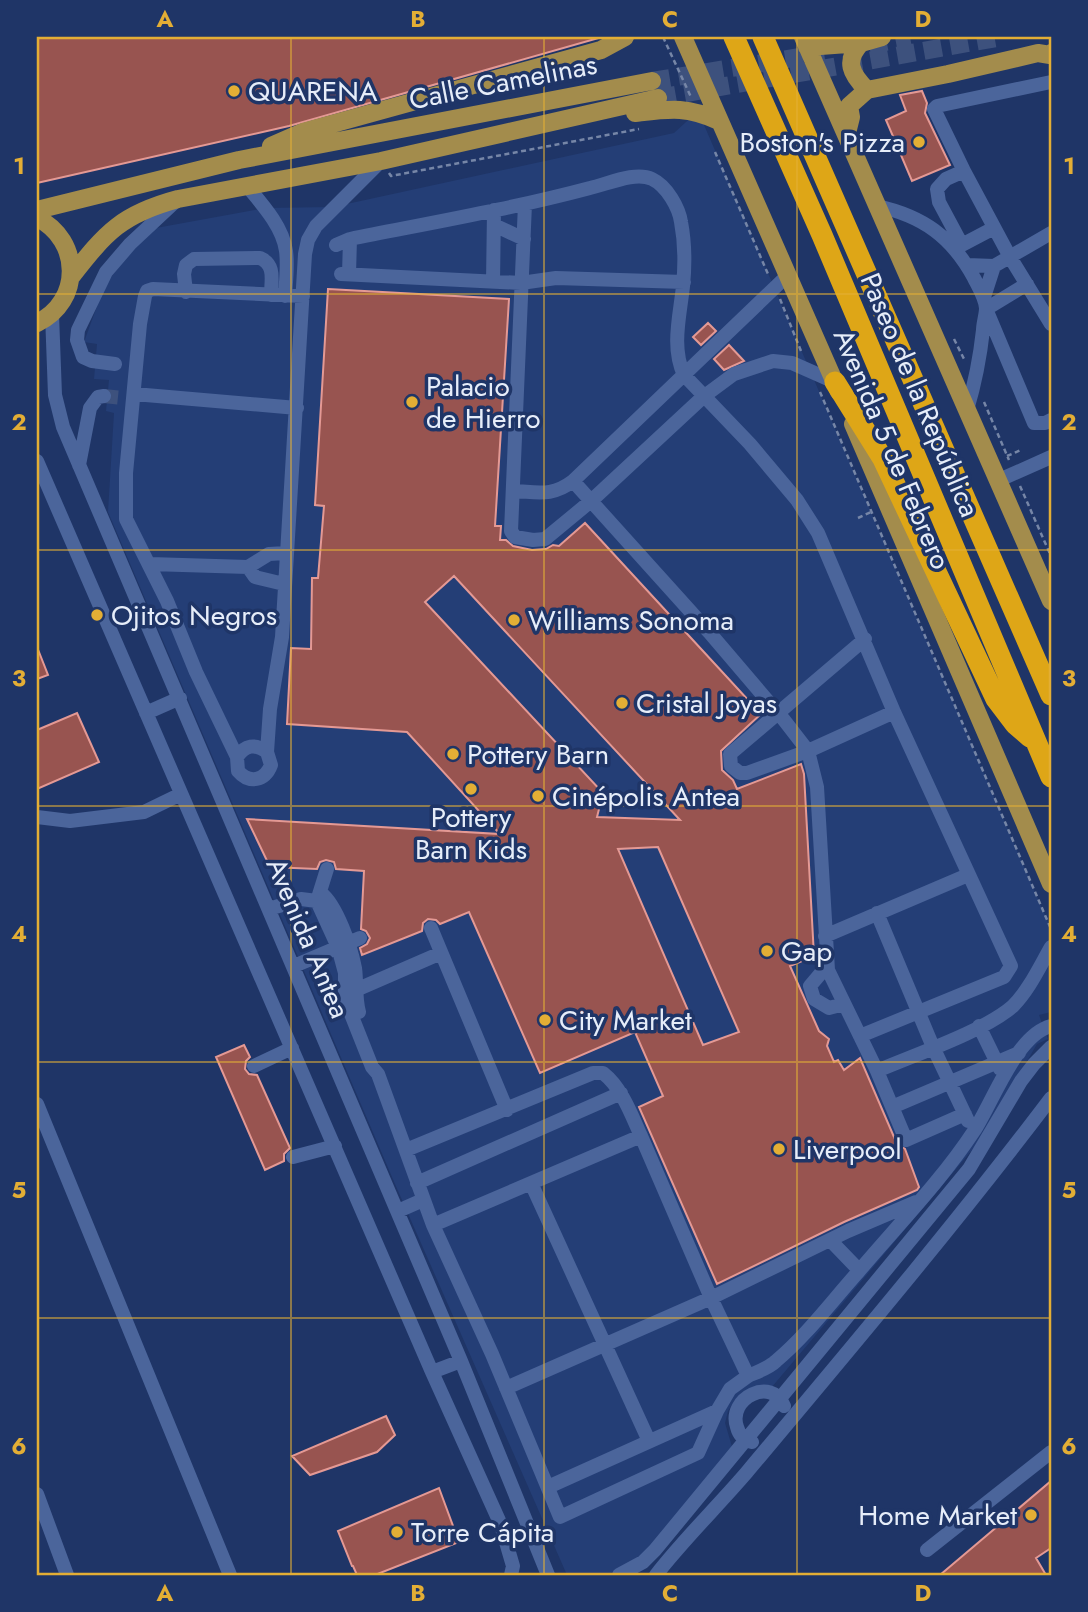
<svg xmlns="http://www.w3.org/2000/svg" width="1088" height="1612" font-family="Jost,sans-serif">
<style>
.built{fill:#243e76}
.building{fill:#985450;stroke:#e49994;stroke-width:2;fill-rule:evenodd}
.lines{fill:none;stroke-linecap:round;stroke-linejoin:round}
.minor-tunnel{stroke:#3d517d;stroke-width:14;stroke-dasharray:14 7;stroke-linecap:butt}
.major-tunnel{stroke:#3d517d;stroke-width:18;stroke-dasharray:18 9;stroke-linecap:butt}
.path{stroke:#7686a7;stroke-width:2.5;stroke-dasharray:5 3.5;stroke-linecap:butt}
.minor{stroke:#4b659b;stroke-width:14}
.major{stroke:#a38c4c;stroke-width:18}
.highway{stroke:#dea617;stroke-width:21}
.grid{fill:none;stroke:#e3ae35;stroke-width:2;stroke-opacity:0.55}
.poi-dot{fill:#e3ae35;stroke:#1f3567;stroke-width:2.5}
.labels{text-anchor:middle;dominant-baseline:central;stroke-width:7;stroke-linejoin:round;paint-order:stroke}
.street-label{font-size:28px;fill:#e6edf9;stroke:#1f3567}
.poi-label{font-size:28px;fill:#e6edf9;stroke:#1f3567;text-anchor:start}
.neatline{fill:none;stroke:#e3ae35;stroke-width:2.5}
.grid-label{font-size:23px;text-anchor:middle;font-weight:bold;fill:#e3ae35}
</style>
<rect width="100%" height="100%" fill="#1f3567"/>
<path class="built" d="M698 111 1051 929V1012L1039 1015 1048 1039 1037 1044 983 1137 771 1388 751 1391 735 1400 728 1411 725 1423 733 1450 637 1562 606 1575H567L395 1184 108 512 114 413 106 411 109 380 94 379 97 344 84 342 104 287 125 258 156 228 265 208 333 207 674 133Z"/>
<path class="building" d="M37 37H602L289 126 37 183Z
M922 91 927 103 925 113 950 165 912 181 886 120 906 111 900 95Z
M328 289 509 299 495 526H501L500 540H506L513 546 532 550 546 549 553 545 559 546 585 523 761 714 721 751 722 770 733 780 737 789 801 764 804 774 814 956 790 966 819 1031 829 1039 827 1046 834 1062 838 1060 844 1070 860 1058 897 1144 905 1149 919 1187 917 1190 844 1222 717 1284 639 1107 663 1096 635 1032 540 1073 469 912 440 924 436 920 428 919 423 923 422 931 362 955 360 948 367 944 370 938 366 931 361 929 364 871 336 869 334 862 326 860 320 862 317 869 270 867 247 819 500 834 407 732 287 724 291 648 311 649 312 578H318L324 506 315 505ZM454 576 491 616 680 820 597 817 603 793 425 602ZM658 847 739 1032 703 1045 618 849Z
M708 323 716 331 701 345 693 337Z
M729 345 744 361 724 370 714 359Z
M37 647 48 675 37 679Z
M77 713 99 762 37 789V730Z
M244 1045 250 1057 246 1061 245 1069 249 1074 257 1075 290 1148 284 1154V1161L265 1170 216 1057Z
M386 1416 395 1435 377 1452 310 1475 292 1456Z
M1051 1481V1548L1036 1558 1046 1575H940Z
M439 1488 459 1542 375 1575H357L353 1566H352L338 1531Z"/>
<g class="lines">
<path class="minor-tunnel" d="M104 396 123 398"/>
<path class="major-tunnel" d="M869 45 910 37
M652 81 824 53
M658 98 1002 37"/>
<path class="path" d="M663 37 691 97
M715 152 768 274
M389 173 391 176 639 129
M780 299 801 351
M954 339 965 361
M820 392 1051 929
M984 402 1009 460
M1007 456 1021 450
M1020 486 1051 556
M858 518 871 512"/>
<path class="minor" d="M964 171 1010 257 1051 324
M247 186C262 204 283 227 286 251 288 265 286 281 285 296
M525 204 511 531 515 537 533 540 545 539 591 501 703 397 734 374 773 361 792 363 835 382
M877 206C923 216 952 237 974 278 979 288 985 297 986 308 986 315 983 323 983 330 980 358 975 383 967 410
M494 225 524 239
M336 245 350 239C430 223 511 209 590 188 608 184 635 171 652 179 667 186 679 208 681 222 685 243 685 266 683 286 680 316 671 347 684 375L750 444 797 500 818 533 894 712 1011 966 1004 977 860 1036
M962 245 939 202 937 189 946 179 964 171 934 109 937 106 1051 82
M956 248 994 228
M967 265 994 266 1051 233
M341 274 521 283 556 278 684 282
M349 274 350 239
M493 282 494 210
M1027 284 986 309 1034 423H1045L1051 420
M186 292 184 274 186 265 194 259 260 258C276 265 271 280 271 295
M984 297 994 266
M52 314 55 395 63 427 461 1361 548 1575
M115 364 92 361 83 357 77 340 78 330 106 272 130 244 176 201
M134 394 297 408
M37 461 432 1372 501 1525 513 1566 511 1575
M79 465 90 408 98 397 104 396
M573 481 709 632 784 720 808 751 817 787 828 970 877 1071 906 1140 965 1114
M997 481 1051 457
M514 491C538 492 552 497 573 481L788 275
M150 564 248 567 269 554 286 553
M248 567 255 577 284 584
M865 639 730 754 731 766 740 773H747L808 751 894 712
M146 713 180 698
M267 752 270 709 282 637 305 254 308 240 316 226 381 161
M237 757C245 745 255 743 267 752L271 765C265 781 249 784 238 771L237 757 196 672 167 601 126 519V473L140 324 145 296 147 291 153 289 303 296
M37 817 70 821 144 812 181 794
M327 869 317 901 338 947 345 973V995L349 1009 372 1067 378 1074 433 1225
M321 893C337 905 351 948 355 968 357 983 355 997 359 1012
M269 909 301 899 317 901 326 898
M877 913 933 1047 968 1121
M431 928 507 1110
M825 936 968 875
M294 966 360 938
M828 970 821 973 810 986 814 999 829 1008 844 1004
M349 993 441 953
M979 1026 1000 1069
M254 1066 292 1048
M877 1071C914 1055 985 1031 1013 1006 1029 990 1040 966 1051 947
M37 1104 230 1575
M892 1107 1019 1053
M641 1136 711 1298 748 1376 730 1389 717 1411 698 1453 560 1517 492 1354 433 1225Z
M406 1150 593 1073H603C622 1088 631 1114 641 1136
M293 1157 335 1146
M417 1183 621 1093
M531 1183 649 1441
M398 1211 423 1200
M830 1240 859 1270
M432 1372 461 1361
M748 1376C757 1372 769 1368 776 1361 807 1335 832 1301 859 1271 897 1226 941 1181 974 1131 993 1102 1016 1035 1051 1026
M506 1388 711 1298 848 1231 916 1202
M752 1442C744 1440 739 1435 737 1427 727 1398 772 1376 784 1406
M548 1487 717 1411
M37 1494 67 1575
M927 1550 1051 1452
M619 1575 643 1562 655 1550 969 1169 1021 1081 1034 1064 1051 1047
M656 1575C684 1539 717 1507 747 1472 850 1349 954 1226 1051 1098"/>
<path class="major" d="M683 37 839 392
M803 37 1051 601
M861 43C844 61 851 74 867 90
M807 47 861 43 882 37
M635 113C670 109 686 106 719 121
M847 133 851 117 849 106 867 90 948 74 1038 53 1050 55 1051 53
M271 146 303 132 601 50 625 37
M37 210 239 160 652 81
M37 218C82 240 82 302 37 323
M71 277C106 232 122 214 178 199L381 161 658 98
M853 424 1051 884"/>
<path class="highway" d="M734 37 822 235 1051 777
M763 37 1051 695
M835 382 883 459 996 699 1015 724 1030 737"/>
</g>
<path class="grid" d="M291 37V1575M544 37V1575M797 37V1575M37 294H1051M37 550H1051M37 806H1051M37 1062H1051M37 1318H1051"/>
<g class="poi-dot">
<circle cx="234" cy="91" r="7"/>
<circle cx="919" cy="142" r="7"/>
<circle cx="412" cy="402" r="7"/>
<circle cx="97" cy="615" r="7"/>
<circle cx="514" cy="620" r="7"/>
<circle cx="622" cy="703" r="7"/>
<circle cx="453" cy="754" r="7"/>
<circle cx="471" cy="789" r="7"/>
<circle cx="538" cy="796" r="7"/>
<circle cx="767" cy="951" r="7"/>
<circle cx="545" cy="1020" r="7"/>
<circle cx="779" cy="1149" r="7"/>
<circle cx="1031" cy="1515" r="7"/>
<circle cx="397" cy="1532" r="7"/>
</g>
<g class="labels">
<g class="street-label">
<text transform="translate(503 82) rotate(-11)">Calle Camelinas</text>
<text transform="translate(920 395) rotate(67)">Paseo de la República</text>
<text transform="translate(892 449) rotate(67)">Avenida 5 de Febrero</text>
<text transform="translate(308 938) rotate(67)">Avenida Antea</text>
</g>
<g class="poi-label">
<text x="248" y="91">QUARENA</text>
<text x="905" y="142" text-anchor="end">Boston's Pizza</text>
<text x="426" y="386">Palacio<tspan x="426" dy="32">de Hierro</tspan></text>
<text x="111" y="615">Ojitos Negros</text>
<text x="528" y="620">Williams Sonoma</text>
<text x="636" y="703">Cristal Joyas</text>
<text x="467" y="754">Pottery Barn</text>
<text x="552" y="796">Cinépolis Antea</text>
<text x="471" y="817" text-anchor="middle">Pottery<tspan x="471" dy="32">Barn Kids</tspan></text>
<text x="781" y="951">Gap</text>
<text x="559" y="1020">City Market</text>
<text x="793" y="1149">Liverpool</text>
<text x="1017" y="1515" text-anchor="end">Home Market</text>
<text x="411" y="1532">Torre Cápita</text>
</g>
</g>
<rect width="1088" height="1612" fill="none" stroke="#1f3567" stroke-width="77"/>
<rect x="38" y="38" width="1012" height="1536" class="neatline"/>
<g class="grid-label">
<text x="165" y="27">A</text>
<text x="418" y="27">B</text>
<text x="670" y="27">C</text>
<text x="923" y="27">D</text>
<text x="19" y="174">1</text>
<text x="1069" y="174">1</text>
<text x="19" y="430">2</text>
<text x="1069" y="430">2</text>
<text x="19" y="686">3</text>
<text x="1069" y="686">3</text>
<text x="19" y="942">4</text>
<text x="1069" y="942">4</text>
<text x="19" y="1198">5</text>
<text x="1069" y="1198">5</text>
<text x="19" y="1454">6</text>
<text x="1069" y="1454">6</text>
<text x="165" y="1601">A</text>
<text x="418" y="1601">B</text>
<text x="670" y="1601">C</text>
<text x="923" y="1601">D</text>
</g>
</svg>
